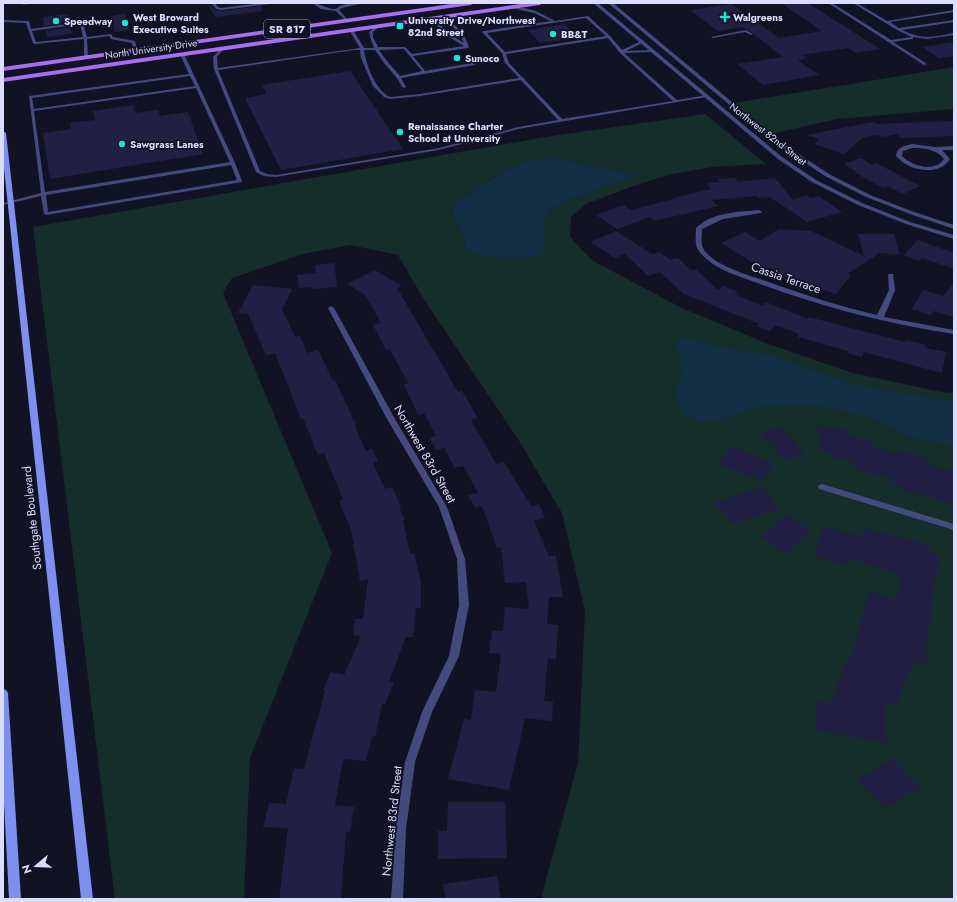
<svg xmlns="http://www.w3.org/2000/svg" width="957" height="902" font-family="Jost,sans-serif">
<style>
.green{fill:#162e29;fill-rule:evenodd}
.water{fill:#132d42}
.building{fill:#212044}
.lines{fill:none;stroke-linecap:round;stroke-linejoin:round}
.service{fill:#434b7e;fill-rule:evenodd}
.minor{fill:#434b7e;fill-rule:evenodd}
.tertiary{fill:#434b7e;fill-rule:evenodd}
.secondary{fill:#7d8fef;fill-rule:evenodd}
.primary{fill:#a76eee;fill-rule:evenodd}
.poi-dot{fill:#1de4d3;stroke:#121225;stroke-width:1.5}
.labels{text-anchor:middle;dominant-baseline:central;stroke-width:3.5;stroke-linejoin:round;paint-order:stroke}
.far-poi-label{font-size:10px;font-weight:bold;fill:#daddfb;stroke:#121225;text-anchor:start}
.far-street-label{font-size:10px;fill:#daddfb;stroke:#121225}
.shield{fill:#121225;stroke:#9ea0bb;stroke-width:1}
.shield-label{font-size:11px;font-weight:bold;fill:#daddfb}
.street-label{font-size:12px;fill:#daddfb;stroke:#121225}
</style>
<rect width="100%" height="100%" fill="#121225"/>
<path class="green" d="M954 67V109L837 119 771 134 734 103Z
M705 114 766 164 712 167 672 174 630 187 586 204 571 217 570 237 593 261 682 308 768 344 853 373 941 392 954 393V899H543L542 894 578 763 585 611 562 513 518 439 423 298 398 255 350 245 303 254 232 278 223 293 332 553 250 758 244 899H115L33 227 552 136ZM554 158 637 175 568 200 549 212 542 225 466 250 461 230 452 213 454 203 509 168Z"/>
<path class="water" d="M554 158 638 175 568 200 549 212 542 225 546 241 541 255C512 260 495 260 466 250L461 230 452 213 454 203 509 168 527 161Z
M684 338 694 339 713 346 771 355 851 384 954 402V447L908 436 872 418 816 405 763 406 720 420 701 422 683 414 675 394 682 373 676 343Z"/>
<path class="building" d="M208 3 215 10 221 11 262 6 263 11 215 17Z
M781 3H808L880 49 856 53 848 48 802 55 806 58 798 60 819 75 763 85 737 64 783 57 747 29 743 27 718 31 690 10 732 4 779 38 822 31Z
M67 14 69 22 44 26 43 17Z
M125 14 129 30 115 32 111 16Z
M565 24 578 38 540 43 528 30Z
M70 27 72 34 47 37 46 31Z
M954 42V56L939 58 922 47Z
M350 71 403 149 281 170 245 98 267 94 262 85Z
M133 105 135 113 158 110 160 116 188 112 203 154 50 179 43 133 71 129 70 123 95 120 93 111Z
M954 121V136L901 138 898 134 882 137 878 135 864 137 844 154 814 144 820 139 806 135 873 122 877 124Z
M861 158 872 165 876 163 920 186 903 194 887 186 883 188 854 172H857L844 164Z
M735 178 738 182 775 178 793 200 807 195 811 198 819 196 842 212 807 222 770 197 758 198 757 196 712 200 718 206 654 221 650 217 617 229 596 215 624 205 631 210 674 199 672 198 711 189 707 183 720 182 718 179Z
M779 229 811 231 864 256 858 234H894L900 255 880 253 847 274 851 275 836 294 784 277 770 268 765 270 721 243 745 232 760 241Z
M616 231 652 254 660 252 670 260 678 258 691 270 695 269 718 290 723 286 738 292 735 294 762 306 766 302 808 319 809 317 905 342V340L926 345 925 348 946 352 942 373 864 352 862 357 847 353 848 351 798 337 799 334 776 325 769 331 757 326 759 324 684 294 660 272 648 276 625 254 615 258 591 242Z
M918 240 954 253V269L922 258 919 261 904 255Z
M334 263 337 287 313 289V287L299 288 297 275 316 273 315 265Z
M375 270 402 286 397 288 458 392 462 391 478 418 471 420 496 464 504 462 531 506 539 504 545 518 534 521 549 556H556L563 597H549L547 624 558 625 556 659 548 658 544 701 553 702 552 721 525 718 509 790 448 779 464 719 471 720 475 690 496 692 501 654 489 653 492 631H503L505 607 529 609 526 582 505 583 501 547 497 548 482 506 475 508 468 495 478 493 463 466 455 468 444 448 436 450 430 438 436 436 424 413 418 415 404 384 408 383 390 349 386 350 373 325 381 323 365 295 347 284Z
M954 283V317L933 311 931 315 912 309 923 290 943 296Z
M253 285 292 289 282 309 295 337 300 336 307 353 318 350 333 381 335 380 356 425 355 426 366 451 372 449 378 461 373 463 385 489 392 487 401 507 399 508 405 520H403L410 554 414 553 421 582V608H416L413 637H406L389 681 394 682 385 704H382L375 737 372 736 366 761 343 759 335 805 354 807 350 832H346L341 899H279L288 828 263 827 269 803 286 804 294 768 304 769 325 691 323 690 331 672 344 675 361 636 353 635 355 619H363L368 579 360 581 351 530 339 501 343 500 324 453 318 455 303 418 301 419 275 353 266 355 248 314 238 313Z
M818 426 846 429 847 435 872 441 871 446 898 453V450L927 458 926 464 954 471V503L901 490 902 486 890 483 891 479 851 468 853 460 833 458 832 452 820 451Z
M781 427 805 454 784 460 761 432Z
M730 446 774 463 762 481 718 464Z
M762 487 780 509 732 524 714 502Z
M787 515 812 531 786 553 761 537Z
M823 526 862 537 864 528 930 545 929 552 940 556 929 610 932 611 925 647 928 648 925 665 913 661 911 670 909 669 896 706 885 702 886 743 816 730V701L830 703 849 656 852 657 869 592 896 600 901 575 848 558 846 566 814 556Z
M893 758 920 787 885 808 858 779Z
M448 802H505L507 858 438 859V831H447Z
M497 876 501 899H446L443 884Z"/>
<g class="lines">
<path class="service" d="M19 3H31C28 5 22 5 19 3Z
M211 3H215L218 7 221 8 262 3H272L270 4 221 10 216 9Z
M312 3C320 3 326 9 335 9 339 8 336 8 340 6 347 3 356 3 364 3L342 8 339 10 348 20 346 21 336 11 321 9Z
M828 3H832L891 40 912 37 897 30 853 3H857L887 21 954 10V12L890 22 899 28 954 20V22L902 30C922 40 933 37 954 33V35L926 39 913 37V39H912L893 42 927 64 924 65Z
M512 6 524 8 536 11 555 21 588 16 610 36 622 50 641 41H642V43L626 51 653 50V52H652L624 53 677 100 707 95 709 96 707 97 518 129 439 150 276 177 264 176 256 172 214 69 213 57 222 47 225 48 217 57 218 68 360 48 349 30 351 29 353 30 364 48H374L370 37 369 32 378 25H379V27L373 32V37L378 47H405L412 54 464 46 449 37 435 24 422 19 424 18 437 22 451 35 464 43 460 35 450 24 448 20 454 14H456V16L452 20 453 23 464 35 469 47 468 48 413 56 425 71 472 63 473 61 470 57 472 56 477 61 475 65 401 78 406 87 404 88 402 87 397 78 384 63 375 50H364C366 65 376 91 390 97L420 94 519 78 505 63 502 53 482 32 484 31 551 21 534 13 512 8ZM586 18 606 36 505 52 487 33ZM608 38 620 53 673 101 562 119 525 80 524 78H523L509 63 506 54ZM404 49 422 71 400 76 387 61 379 50ZM354 50H360L361 58 373 86 384 97 390 99 420 96 521 80 558 120 518 127 439 148 276 175 267 174 260 171 218 70Z
M3 20 29 21 31 29 81 22 83 23 87 37 111 34 113 37 135 41 137 50 135 51 133 50 132 43 111 39 109 36 87 39 88 57 86 58 84 57V39L35 44 33 43 26 23 3 22ZM80 24 83 37 36 42 32 31Z
M746 30 753 34 751 35 745 32 713 38 711 37Z
M181 53 184 54 235 163 242 181V182L46 215 44 214 41 196 3 205V203L41 193 29 96 189 74 180 54ZM190 76 195 86 34 109 32 98ZM196 88 230 162 45 192 34 111ZM231 165 237 180 48 212 46 195Z"/>
<path class="minor" d="M912 144 935 147 954 146V150H942L950 159C939 177 908 171 896 156 897 147 904 146 912 144ZM912 148C924 148 936 149 944 159 935 173 912 166 902 156L903 151Z
M759 210 762 212 761 213 723 219 702 229C702 235 700 244 704 250 716 266 745 274 763 280 801 294 839 306 877 315L889 290 888 275 889 274H893L895 290 884 317 954 330V334C888 324 823 307 760 284 740 276 713 270 699 251 694 245 696 236 696 228 712 212 738 212 759 210Z
M331 306 334 308 395 419 447 507 465 559 469 605 459 656 432 712 415 762 406 829 403 899H391L396 829 405 762 422 712 449 656 459 605 457 559 439 507 387 419 328 308Z
M822 484 954 524V530L819 489 818 487 819 485Z"/>
<path class="tertiary" d="M593 3H598L782 157 816 180 862 203 910 222 954 235V239L906 224 858 205 812 182 778 159Z
M608 3H613L779 141 829 174 870 195 914 212 954 225V229L910 214 866 197 825 176 775 143Z"/>
<path class="secondary" d="M3 131 6 133 93 899H81L3 159Z
M3 689 6 690 8 693 21 899H9L3 784Z"/>
<path class="primary" d="M458 3H474L471 5 3 71V67Z
M527 3H543L540 5 3 82V78Z"/>
</g>
<g class="poi-dot">
<path d="M723 11h4v4h4v4h-4v4h-4v-4h-4v-4h4z"/>
<circle cx="56" cy="21" r="4"/>
<circle cx="125" cy="23" r="4"/>
<rect x="396" y="22" width="8" height="8" rx="2"/>
<circle cx="553" cy="34" r="4"/>
<circle cx="457" cy="58" r="4"/>
<circle cx="400" cy="132" r="4"/>
<circle cx="122" cy="144" r="4"/>
</g>
<g class="labels">
<g class="far-poi-label">
<text x="133" y="17">West Broward<tspan x="133" dy="12">Executive Suites</tspan></text>
<text x="733" y="17">Walgreens</text>
<text x="408" y="20">University Drive/Northwest<tspan x="408" dy="12">82nd Street</tspan></text>
<text x="64" y="21">Speedway</text>
<text x="561" y="34">BB&amp;T</text>
<text x="465" y="58">Sunoco</text>
<text x="408" y="126">Renaissance Charter<tspan x="408" dy="12">School at University</tspan></text>
<text x="130" y="144">Sawgrass Lanes</text>
</g>
<g class="far-street-label">
<text transform="translate(151 49) rotate(-8)">North University Drive</text>
<text transform="translate(768 134) rotate(38)">Northwest 82nd Street</text>
</g>
<rect class="shield" x="264" y="20" width="46" height="18" rx="3"/>
<g class="shield-label">
<text x="287" y="29">SR 817</text>
</g>
<g class="street-label">
<text transform="translate(786 278) rotate(19)">Cassia Terrace</text>
<text transform="translate(425 454) rotate(60)">Northwest 83rd Street</text>
<text transform="translate(32 518) rotate(-96)">Southgate Boulevard</text>
<text transform="translate(392 821) rotate(-84)">Northwest 83rd Street</text>
</g>
</g>
<rect width="957" height="902" fill="none" stroke="#daddfb" stroke-width="8"/>
<g transform="translate(36 866) rotate(251)" stroke="#121225" stroke-width="3" paint-order="stroke">
<path d="M0-3L7 15L0 10L-7 15Z" fill="#daddfb"/>
<text y="-6" font-size="11" font-weight="bold" text-anchor="middle" fill="#daddfb">N</text>
</g>
</svg>
